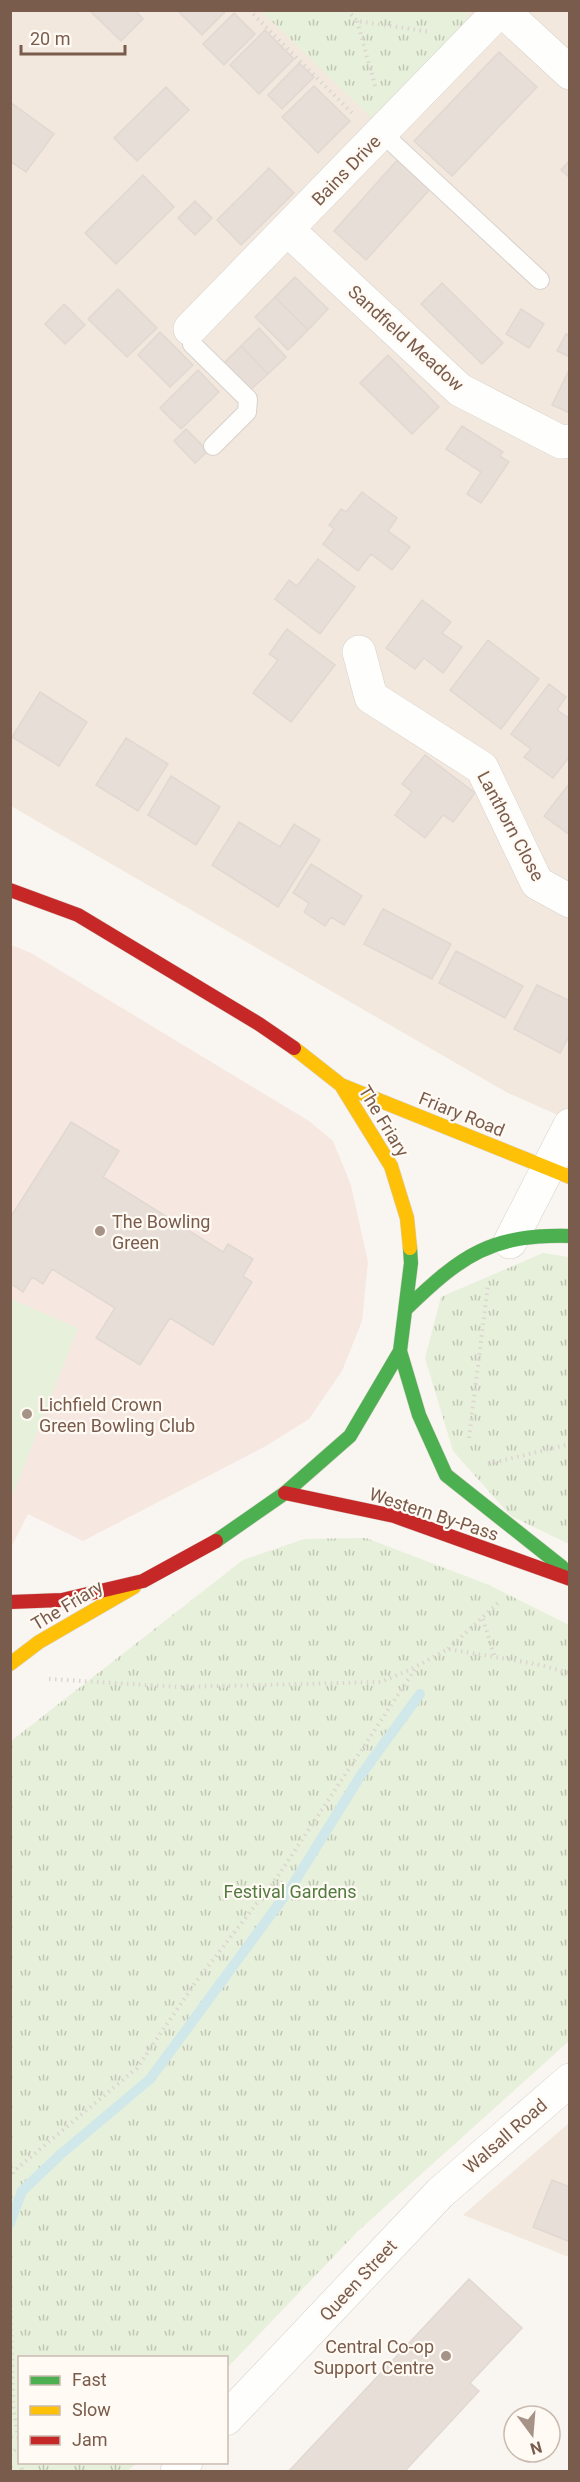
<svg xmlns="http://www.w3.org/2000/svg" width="580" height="2482" font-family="Roboto,sans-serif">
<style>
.residential{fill:#f2e8de}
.commercial{fill:#f6e8e1}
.park{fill:url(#park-tufts)}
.pitch{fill:#e7f0db}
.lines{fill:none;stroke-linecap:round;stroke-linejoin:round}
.stream{stroke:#d0e8ea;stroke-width:10}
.building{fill:#e6ded7;stroke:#e2d8d2;stroke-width:1.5}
.lane-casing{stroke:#d7d1cb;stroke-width:20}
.street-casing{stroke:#d7d1cb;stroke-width:34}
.fast-casing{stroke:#d9d2cb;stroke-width:15}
.slow-casing{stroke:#d9d2cb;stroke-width:15}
.jam-casing{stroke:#d9d2cb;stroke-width:15}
.path{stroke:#dcd5d0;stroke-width:4;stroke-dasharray:1.5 4.5;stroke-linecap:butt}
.lane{stroke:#fefefd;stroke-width:18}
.street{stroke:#fefefd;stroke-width:33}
.fast{stroke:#4caf50;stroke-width:14}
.slow{stroke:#ffc107;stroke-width:14}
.jam{stroke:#c62828;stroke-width:14}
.poi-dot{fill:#a69286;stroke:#fffaf3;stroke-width:2}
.labels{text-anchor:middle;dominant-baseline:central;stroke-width:4.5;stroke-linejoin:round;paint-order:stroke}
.street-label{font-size:18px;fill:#7a5c4d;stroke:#fffaf3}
.poi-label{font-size:18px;fill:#7a5c4d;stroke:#fffaf3;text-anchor:start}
.park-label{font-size:18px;fill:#537a41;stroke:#fffaf3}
</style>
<defs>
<pattern id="park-tufts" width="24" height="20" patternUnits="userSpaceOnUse" patternTransform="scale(1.5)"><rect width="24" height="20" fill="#e7f0db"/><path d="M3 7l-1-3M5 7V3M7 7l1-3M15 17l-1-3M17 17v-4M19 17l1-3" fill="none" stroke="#c0c6b4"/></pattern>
</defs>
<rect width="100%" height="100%" fill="#f9f5f0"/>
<path class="residential" d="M10 11H569V1120L506 1092 11 806Z
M569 2123V2257L463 2215Z"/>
<path class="commercial" d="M11 945 31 953 309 1121 333 1141 351 1185 368 1262 362 1321 342 1371 309 1419 266 1446 83 1541 28 1514 11 1548Z"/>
<path class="park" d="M261 11H467V21L372 118Z
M543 1253 569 1257V1544L511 1516 453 1451 425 1358 441 1297Z
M366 1538 489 1585 569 1625V2041L357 2232 227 2368 226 2358H20V2462L136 2463 128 2471H11V1741L243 1560 304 1539Z"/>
<path class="pitch" d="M11 1299 78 1328 11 1499Z"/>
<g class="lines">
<path class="stream" d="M10 2223 22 2191 61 2154 150 2079 292 1886 361 1775 420 1694"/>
</g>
<path class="building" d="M89 10H135L143 19 121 41Z
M177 10H227L202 35Z
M234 13 255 34 224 65 203 44Z
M265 30 294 59 259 94 230 65Z
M499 52 537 87 452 176 414 141Z
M299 63 314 77 282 109 268 95Z
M314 86 350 121 318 153 282 117Z
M166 87 189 110 137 161 114 138Z
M10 102 54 134 26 172 10 161Z
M399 158 431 188 366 260 334 231Z
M570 160V178L561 170Z
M269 168 294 193 241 245 217 220Z
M143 175 174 207 116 264 85 233Z
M195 201 212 218 195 235 178 218Z
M295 277 328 309 308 330 275 297Z
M442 283 503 343 482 364 421 304Z
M118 289 157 328 127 357 88 319Z
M275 297 308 330 288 350 255 317Z
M64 304 85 325 65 344 45 324Z
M521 309 544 324 529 348 506 334Z
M259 328 286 357 268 374 241 346Z
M160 332 193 365 170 387 138 355Z
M566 334 570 336V357L557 351Z
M241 346 268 374 250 390 224 363Z
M388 355 439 407 412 434 360 383Z
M570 368V413L552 405Z
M198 370 219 392 181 429 160 408Z
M462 426 503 452 500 456 509 462 481 503 467 494 481 472 446 449Z
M186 429 208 451 195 463 174 441Z
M362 492 397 518 388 531 410 547 392 570 371 554 358 571 323 544 334 529 329 525 341 509 346 512Z
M318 559 355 587 320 634 275 599 289 580 297 586Z
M422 600 451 622 442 633 462 647 443 673 424 658 415 669 386 648Z
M287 629 335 665 291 722 253 693 278 660 269 654Z
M488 640 539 679 501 729 450 690Z
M549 684 566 697 557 710 570 719V756L553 778 524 757 531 749 511 734Z
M40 692 87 722 59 766 12 737Z
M126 738 168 764 138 811 96 785Z
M425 755 475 793 453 822 443 815 425 838 395 815 412 792 402 784Z
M171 776 220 807 196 845 148 815Z
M570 783V835L544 816Z
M239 822 280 847 294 824 320 840 278 907 212 865Z
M311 864 362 896 344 925 331 917 325 926 304 912 309 903 293 893Z
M383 909 451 944 432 979 364 944Z
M456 951 523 986 505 1018 439 983Z
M537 985 570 1001V1034L560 1053 514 1029Z
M71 1122 119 1151 103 1177 223 1252 228 1244 253 1259 243 1276 252 1282 213 1345 170 1318 140 1365 96 1338 115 1308 52 1269 43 1284 32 1277 23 1292 10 1283V1218Z
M552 2180 570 2187V2242L533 2227Z
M469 2279 522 2328 470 2383 479 2391 404 2472H288Z"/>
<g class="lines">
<defs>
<path id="lane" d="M382 133 540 280
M190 329 192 344 248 399 247 412 213 446"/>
<path id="street" d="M502 10 570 73
M288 230 460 390 561 442 570 441
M190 329 500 10
M359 652 371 697 482 768 537 883 570 901
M510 1242 570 1125
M226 2419 440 2193 570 2080
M177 2472 186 2462"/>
<path id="fast" d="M407 1308C462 1255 491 1234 570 1236
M400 1351 419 1415 446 1475 562 1567
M216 1541 285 1493 350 1436 400 1351 411 1263 410 1248"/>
<path id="slow" d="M294 1048 341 1085 391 1166 407 1218 410 1248
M341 1085 570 1177
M10 1664 39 1642 134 1587"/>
<path id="jam" d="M10 890 78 915 259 1024 294 1048
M285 1493 394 1516 570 1579
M10 1602 62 1600 143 1581 216 1541"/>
</defs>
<use href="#lane" class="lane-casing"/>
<use href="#street" class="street-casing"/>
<use href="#fast" class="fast-casing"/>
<use href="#slow" class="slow-casing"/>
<use href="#jam" class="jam-casing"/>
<path class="path" d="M249 10 353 114
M347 10 357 21 431 32
M357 21 376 89
M469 1438 488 1285
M488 1464 570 1444
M483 1619 495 1658
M448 1649 498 1603
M49 1679 180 1687 381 1682 416 1667
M10 2179 14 2171 137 2068 195 1983 278 1876 417 1666 448 1649 536 1664 570 1673
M10 2281 13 2404 20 2450
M10 2455 18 2447
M21 2462 22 2472"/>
<use href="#lane" class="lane"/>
<use href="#street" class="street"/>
<use href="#fast" class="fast"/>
<use href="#slow" class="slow"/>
<use href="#jam" class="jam"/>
</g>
<g class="poi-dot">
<circle cx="100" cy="1231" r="6"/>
<circle cx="27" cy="1414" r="6"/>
<circle cx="446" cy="2356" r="6"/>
</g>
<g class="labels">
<g class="street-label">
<text transform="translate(346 170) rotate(-46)">Bains Drive</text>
<text transform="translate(406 338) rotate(42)">Sandfield Meadow</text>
<text transform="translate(511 826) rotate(62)">Lanthorn Close</text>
<text transform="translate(462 1114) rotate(22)">Friary Road</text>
<text transform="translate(384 1121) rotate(59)">The Friary</text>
<text transform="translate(434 1514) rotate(18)">Western By-Pass</text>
<text transform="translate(67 1605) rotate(-31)">The Friary</text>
<text transform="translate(505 2136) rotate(-41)">Walsall Road</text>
<text transform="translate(358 2280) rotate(-47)">Queen Street</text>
</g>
<g class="poi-label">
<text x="112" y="1221">The Bowling<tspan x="112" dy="21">Green</tspan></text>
<text x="39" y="1404">Lichfield Crown<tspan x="39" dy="21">Green Bowling Club</tspan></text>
<text x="434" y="2346" text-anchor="end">Central Co-op<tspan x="434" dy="21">Support Centre</tspan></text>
</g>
<g class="park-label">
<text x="290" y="1891">Festival Gardens</text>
</g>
</g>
<rect width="580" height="2482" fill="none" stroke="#7a5c4d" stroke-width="24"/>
<rect x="18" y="2356" width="210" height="108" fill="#fffaf3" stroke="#cabbb1" stroke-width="1.5"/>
<rect x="30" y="2376" width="30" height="9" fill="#4caf50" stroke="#cabbb1" stroke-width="1.5"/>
<text x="72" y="2386" font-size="18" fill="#7a5c4d">Fast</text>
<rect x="30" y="2406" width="30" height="9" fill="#ffc107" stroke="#cabbb1" stroke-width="1.5"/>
<text x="72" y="2416" font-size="18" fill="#7a5c4d">Slow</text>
<rect x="30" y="2436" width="30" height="9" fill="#c62828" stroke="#cabbb1" stroke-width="1.5"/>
<text x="72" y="2446" font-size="18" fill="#7a5c4d">Jam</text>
<g transform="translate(532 2434) rotate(164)"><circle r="28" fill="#fffaf3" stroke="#cabbb1" stroke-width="1.5"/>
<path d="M0-4.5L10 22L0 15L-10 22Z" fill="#a69286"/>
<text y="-9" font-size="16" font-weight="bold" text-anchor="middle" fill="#7a5c4d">N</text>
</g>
<path d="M21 45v9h104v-9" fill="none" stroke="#7a5c4d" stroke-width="3"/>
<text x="30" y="45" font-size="18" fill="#7a5c4d" stroke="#fffaf3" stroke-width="4.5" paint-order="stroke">20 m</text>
</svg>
